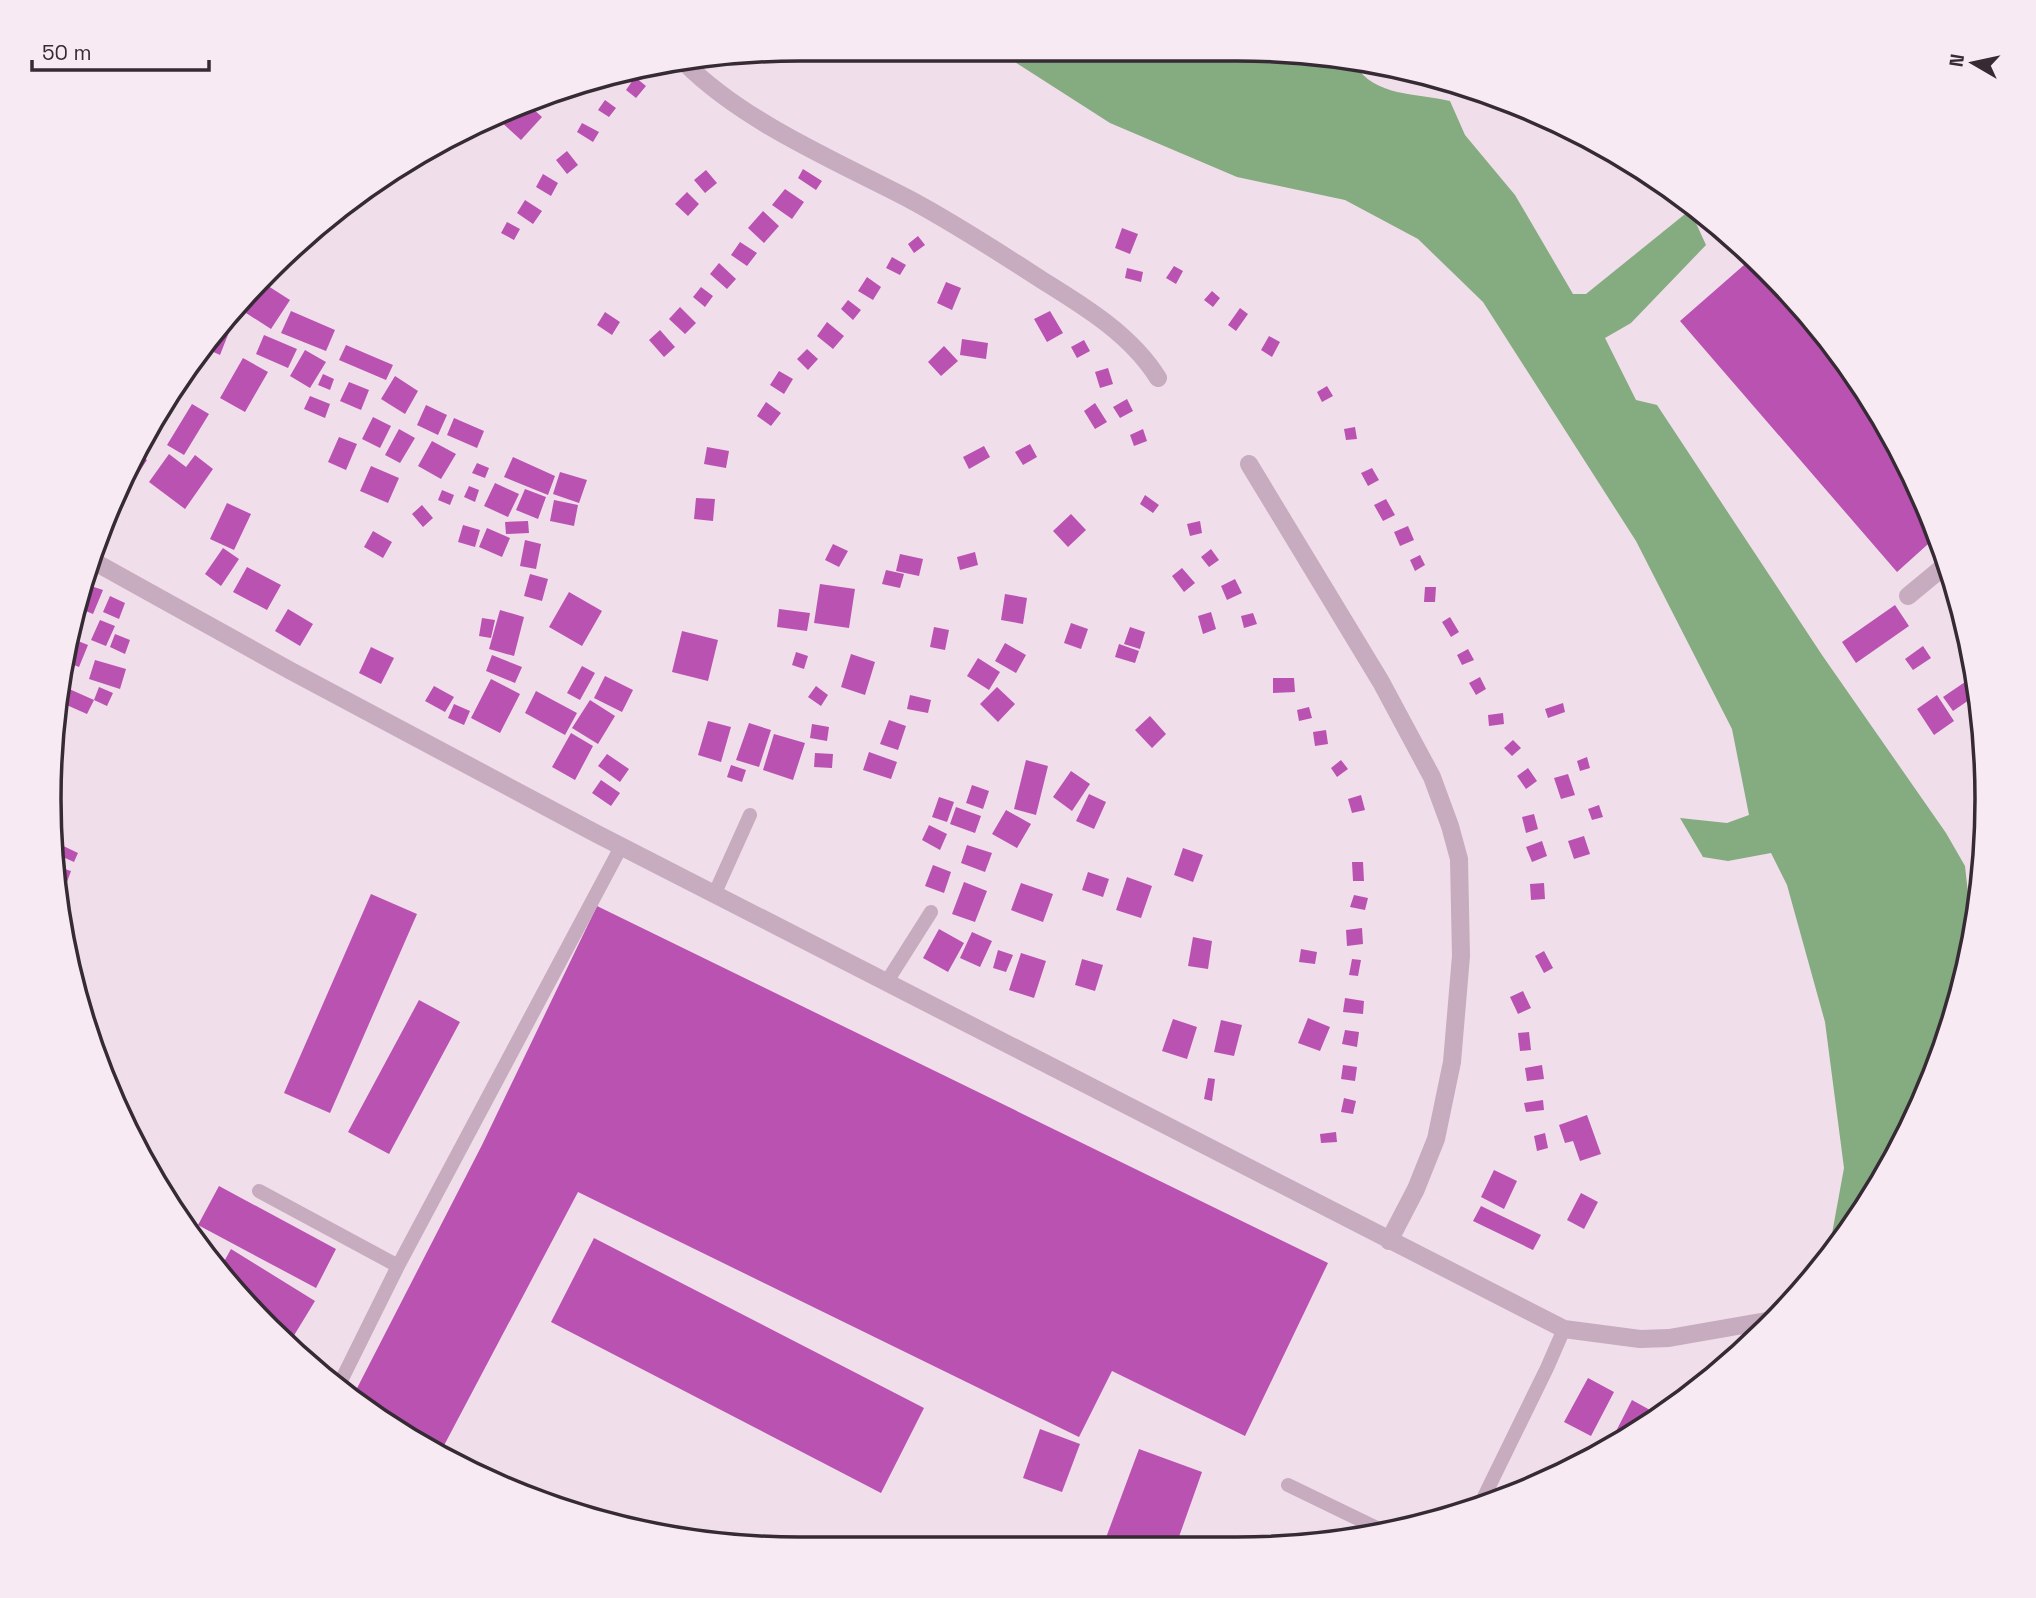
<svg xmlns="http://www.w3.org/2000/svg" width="2036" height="1598" font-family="'Space Grotesk',sans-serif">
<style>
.water{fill:#85ab80}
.building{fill:#ba52b2}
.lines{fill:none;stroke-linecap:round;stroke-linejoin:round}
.lane{stroke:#c7abbf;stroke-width:14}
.street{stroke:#c7abbf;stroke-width:18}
.rim{fill:none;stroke:#362a34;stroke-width:3.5}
</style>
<rect width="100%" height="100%" fill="#f0deea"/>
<path class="water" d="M989 50 1286 51 1355 64C1373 97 1418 93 1450 101L1465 135 1515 195 1573 294H1586L1690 210 1706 245 1631 323 1605 338 1636 400 1657 405 1822 655 1946 833 1965 866 1972 930 1962 993 1910 1130 1827 1261 1844 1168 1825 1022 1787 885 1771 853 1728 861 1703 857 1680 818 1727 823 1749 815 1732 729 1636 541 1483 302 1418 239 1345 200 1237 177 1110 123 1004 55Z"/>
<path class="building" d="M635 77 646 86 636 98 626 90Z
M605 100 616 108 609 117 598 110Z
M530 106 542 117 521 140 498 119Z
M582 123 599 132 593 142 577 132Z
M567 151 578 165 567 174 556 160Z
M803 169 822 181 816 190 798 178Z
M706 170 717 183 705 193 694 180Z
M543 174 558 183 551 196 536 187Z
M785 189 804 202 792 219 772 205Z
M687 192 699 204 688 216 675 204Z
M525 200 542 211 533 224 517 213Z
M763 211 779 226 764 243 748 228Z
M507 222 520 229 514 240 501 233Z
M1122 228 1138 234 1130 254 1115 248Z
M918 236 925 245 914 253 908 244Z
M740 242 757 253 747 266 731 255Z
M892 257 906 265 900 275 886 268Z
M1752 258 1801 304 1886 424 1937 536 1897 572 1680 321Z
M719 263 736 279 727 289 710 274Z
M1174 266 1183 271 1176 284 1166 278Z
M1127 268 1143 272 1141 282 1125 278Z
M867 277 881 287 873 300 858 291Z
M946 282 961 288 952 310 937 303Z
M265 284 290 300 271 329 246 313Z
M701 287 713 296 705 307 693 297Z
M1212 291 1220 298 1213 307 1204 300Z
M848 300 861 310 853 320 841 309Z
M680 307 696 323 685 334 669 319Z
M1240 308 1248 314 1236 331 1228 325Z
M291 311 335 330 326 351 281 333Z
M1050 311 1063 333 1047 342 1034 319Z
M605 312 620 322 612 335 597 325Z
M827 322 844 336 833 349 817 336Z
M225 325 231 327 220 355 207 349Z
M660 330 675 347 664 357 649 340Z
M264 335 297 349 288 368 256 354Z
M1269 336 1280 342 1272 357 1261 350Z
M962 339 988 343 986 359 960 355Z
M1084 340 1090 351 1077 358 1071 347Z
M346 345 393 365 386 380 339 360Z
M944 346 958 361 941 376 928 362Z
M807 349 818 359 808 370 797 359Z
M305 350 326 362 310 388 290 376Z
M243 358 268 372 245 412 220 398Z
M1108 368 1113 384 1100 388 1095 372Z
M779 371 793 379 784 394 770 385Z
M323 374 334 379 330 390 318 385Z
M395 376 418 391 405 414 381 399Z
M349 382 369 390 361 410 340 401Z
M1327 386 1333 396 1322 402 1317 392Z
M310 396 330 404 325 418 304 409Z
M1127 399 1133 411 1120 418 1113 407Z
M766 402 781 413 771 426 757 416Z
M1095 403 1107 422 1095 429 1084 411Z
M192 404 209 414 184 455 167 445Z
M426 405 447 415 438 435 417 425Z
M373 417 391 426 380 448 362 439Z
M454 418 484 431 477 448 447 435Z
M1355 427 1357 439 1346 440 1344 429Z
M399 429 415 438 400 463 385 455Z
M1143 429 1147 441 1134 446 1130 435Z
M339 437 357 444 346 470 328 462Z
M432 441 456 454 441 479 418 466Z
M1030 444 1037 457 1023 465 1015 452Z
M984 446 990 457 969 469 963 457Z
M707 447 729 451 726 468 704 464Z
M137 453 147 460 131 484 126 481Z
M169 454 186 467 195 455 213 469 185 509 149 482Z
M513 457 555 476 548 495 504 477Z
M477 463 489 468 485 478 472 473Z
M371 466 399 478 388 503 360 491Z
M1372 468 1379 480 1368 486 1361 473Z
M560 472 587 480 579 503 553 494Z
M495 483 519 494 508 517 484 506Z
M469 486 479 490 475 502 464 497Z
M525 489 546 497 538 519 516 510Z
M442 490 454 495 450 505 438 500Z
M1145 495 1159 505 1153 513 1140 504Z
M696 498 715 499 713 521 694 519Z
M1386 499 1395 515 1383 521 1374 505Z
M554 500 578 505 574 526 550 521Z
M227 503 251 514 234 550 210 539Z
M422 505 433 518 423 527 412 514Z
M1071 514 1086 530 1068 547 1053 531Z
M528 521 529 533 506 534 505 522Z
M1200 521 1202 533 1190 536 1187 524Z
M463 525 480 530 475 547 458 542Z
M1408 526 1414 540 1400 546 1394 532Z
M487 528 510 538 502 557 479 547Z
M373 531 392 542 383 558 364 547Z
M525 540 541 544 536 569 520 566Z
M833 544 848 551 839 567 825 560Z
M223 548 239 559 221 586 205 574Z
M1211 549 1219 560 1209 567 1201 557Z
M975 552 978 565 960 570 957 557Z
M900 554 923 559 919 576 896 571Z
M1420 555 1425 565 1415 571 1410 560Z
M247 567 281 585 267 610 233 592Z
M1182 568 1195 583 1184 592 1172 576Z
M886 570 904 574 900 588 882 584Z
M530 574 548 579 542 601 524 596Z
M1235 579 1242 593 1227 600 1221 586Z
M820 584 855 589 849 628 814 623Z
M91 586 103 590 93 614 81 609Z
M1425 587H1436L1435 602H1424Z
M569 592 602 611 582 646 549 627Z
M1005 594 1027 598 1023 624 1001 620Z
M110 596 125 603 119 619 103 612Z
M1895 605 1909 626 1856 663 1842 642Z
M288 609 313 624 300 646 275 631Z
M779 609 810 613 807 631 777 627Z
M500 610 524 617 514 656 489 649Z
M1211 612 1216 629 1203 634 1198 616Z
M1253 613 1257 624 1244 628 1241 616Z
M1450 617 1459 632 1451 637 1442 622Z
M482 618 495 620 491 638 479 636Z
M100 620 115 626 106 646 91 640Z
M1071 623 1088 629 1081 649 1064 643Z
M934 627 949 630 945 650 930 647Z
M1130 627 1145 632 1140 649 1124 644Z
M682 631 718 640 708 681 672 672Z
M115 634 130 640 125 654 110 647Z
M78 641 88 645 79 667 69 663Z
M1005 643 1026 655 1016 673 995 661Z
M1119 644 1139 651 1135 663 1115 657Z
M1923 646 1931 658 1913 670 1905 659Z
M371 647 394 658 381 684 359 673Z
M1468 649 1474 660 1462 665 1457 655Z
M796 652 808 656 804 669 792 665Z
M851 654 875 662 865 695 841 687Z
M492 655 522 667 515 683 486 671Z
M978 658 1000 672 989 690 967 676Z
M95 660 126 669 120 689 89 679Z
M582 666 595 673 580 700 567 693Z
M605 676 633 690 622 712 594 698Z
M1480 677 1486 689 1476 695 1469 683Z
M1273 678H1294L1295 692 1273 693Z
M491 679 520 694 500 733 471 718Z
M1965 682 1975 696 1953 711 1943 697Z
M434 686 454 697 445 712 425 701Z
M816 686 828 695 821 706 808 697Z
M99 687 113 693 107 706 94 700Z
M997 687 1015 704 998 722 980 704Z
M67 688 94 700 87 714 62 703Z
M536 691 577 713 565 735 525 713Z
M910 695 931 700 928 713 907 709Z
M1937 695 1954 721 1934 735 1917 709Z
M590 700 615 716 598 744 572 728Z
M1563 703 1565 712 1548 718 1545 709Z
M454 704 470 711 464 725 448 718Z
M1309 707 1312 718 1299 721 1297 710Z
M1503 713 1504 724 1489 726 1488 715Z
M1150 716 1166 734 1152 748 1135 730Z
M889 720 906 726 898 750 880 744Z
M708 721 731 727 721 762 698 755Z
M749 723 771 730 759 767 736 760Z
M812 724 829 727 827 741 810 738Z
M1326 730 1328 744 1315 746 1313 732Z
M571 733 593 746 575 780 552 767Z
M774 734 805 743 793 780 763 770Z
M1513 740 1521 748 1512 756 1504 748Z
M869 752 897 762 891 779 863 770Z
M815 753 833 754 832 768 814 767Z
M607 754 629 769 620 782 598 766Z
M1587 757 1590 768 1580 771 1577 761Z
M1026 760 1048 766 1036 815 1014 809Z
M1341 760 1348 769 1337 777 1331 768Z
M731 765 746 770 742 782 727 777Z
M1528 768 1537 781 1526 789 1517 776Z
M1071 771 1090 784 1072 811 1053 797Z
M1568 774 1575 795 1561 799 1554 778Z
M601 780 620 793 611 806 592 793Z
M972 785 989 791 983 809 966 803Z
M1089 794 1106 802 1094 829 1076 821Z
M1361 795 1365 810 1352 813 1348 799Z
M939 797 954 802 947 822 932 817Z
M1599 805 1603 817 1592 820 1588 809Z
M956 807 981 816 975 833 950 824Z
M1006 810 1031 824 1017 848 992 834Z
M1534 814 1538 829 1526 833 1522 817Z
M929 825 947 834 940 850 922 840Z
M1584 836 1590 854 1574 859 1568 841Z
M1542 841 1547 856 1532 862 1526 847Z
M55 842 78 853 74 862 56 854Z
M967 845 992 853 985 872 961 863Z
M1183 848 1203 855 1193 882 1174 875Z
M1352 862H1363L1364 881H1353Z
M933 865 951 872 944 893 925 886Z
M58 867 71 871 62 896Z
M1088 872 1109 879 1103 897 1082 890Z
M1127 877 1152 886 1141 918 1116 910Z
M964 882 987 891 975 922 952 914Z
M1021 883 1053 894 1043 922 1011 910Z
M1544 883 1545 899 1531 900 1530 884Z
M371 894 417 914 330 1113 284 1093Z
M1354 895 1368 898 1365 910 1350 907Z
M597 906 1328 1263 1245 1436 1112 1371 1079 1437 578 1192 440 1453 382 1422 352 1398 482 1145Z
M1362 928 1363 944 1347 946 1346 930Z
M939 929 964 943 948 972 923 958Z
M972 932 992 941 980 967 960 958Z
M1193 937 1212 941 1208 969 1188 966Z
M1301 949 1317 952 1315 964 1299 962Z
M998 950 1013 955 1006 972 993 968Z
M1544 951 1553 968 1544 973 1535 956Z
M1021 953 1046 961 1034 998 1009 990Z
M1082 959 1103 965 1095 991 1075 985Z
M1352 959 1361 960 1358 976 1349 975Z
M1523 991 1531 1008 1518 1014 1510 997Z
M1345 998 1364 1001 1363 1014 1343 1012Z
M419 1000 460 1022 389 1154 348 1132Z
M1308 1018 1330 1027 1320 1051 1298 1043Z
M1173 1019 1197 1027 1187 1059 1162 1051Z
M1221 1020 1242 1025 1234 1056 1214 1052Z
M1345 1030 1359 1032 1357 1047 1342 1044Z
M1529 1032 1531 1050 1520 1051 1518 1033Z
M1343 1065 1357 1067 1355 1081 1341 1079Z
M1542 1065 1544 1079 1527 1081 1525 1068Z
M1208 1078 1215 1079 1212 1101 1204 1099Z
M1344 1098 1356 1101 1353 1114 1341 1112Z
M1543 1100 1544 1110 1526 1112 1524 1103Z
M1587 1115 1601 1154 1580 1161 1573 1141 1565 1143 1559 1125Z
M1336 1132 1337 1142 1321 1143 1320 1134Z
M1545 1133 1548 1148 1537 1151 1534 1136Z
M1494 1170 1517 1181 1504 1209 1481 1197Z
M219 1186 336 1249 316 1288 198 1225Z
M1581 1193 1598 1202 1584 1229 1567 1220Z
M1481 1206 1541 1235 1533 1250 1473 1221Z
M594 1238 924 1408 881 1493 551 1322Z
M231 1249 315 1301 290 1342 268 1329 221 1267Z
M1588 1378 1614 1392 1591 1436 1564 1422Z
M1632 1400 1659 1415 1618 1445 1611 1441Z
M1040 1429 1080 1444 1062 1492 1023 1478Z
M1139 1449 1202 1472 1175 1548H1117L1104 1543Z"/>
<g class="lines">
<path class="lane" d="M714 895 750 815
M886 983 931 912
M259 1191 398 1266 621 847
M338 1387 398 1266
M1288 1485 1379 1529
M1478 1509 1547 1368 1564 1329"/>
<path class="street" d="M686 64C744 122 836 161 909 199 956 224 1000 253 1045 282 1087 308 1132 336 1158 378
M1249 464 1381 682 1432 777 1450 826 1459 859 1461 956 1452 1062 1436 1139 1416 1189 1389 1241
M93 561 291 671 597 834 1564 1329 1640 1339 1669 1338 1772 1320
M1908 596 1948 563"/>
</g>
<path d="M0 0H2036V1598H0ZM799 61H1237A738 738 0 0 1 1975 799V799A738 738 0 0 1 1237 1537H799A738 738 0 0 1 61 799V799A738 738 0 0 1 799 61Z" fill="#f8eaf3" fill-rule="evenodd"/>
<path class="rim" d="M799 61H1237A738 738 0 0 1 1975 799V799A738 738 0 0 1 1237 1537H799A738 738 0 0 1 61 799V799A738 738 0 0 1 799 61Z"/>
<g transform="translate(1973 63) rotate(279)" stroke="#f8eaf3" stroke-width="5" paint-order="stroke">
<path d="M0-5L12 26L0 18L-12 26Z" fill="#362a34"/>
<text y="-10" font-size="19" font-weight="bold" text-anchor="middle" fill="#362a34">N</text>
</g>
<path d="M32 60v10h177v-10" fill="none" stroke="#362a34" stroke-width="3.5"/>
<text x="42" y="60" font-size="21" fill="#362a34" stroke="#f8eaf3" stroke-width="5" paint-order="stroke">50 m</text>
</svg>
